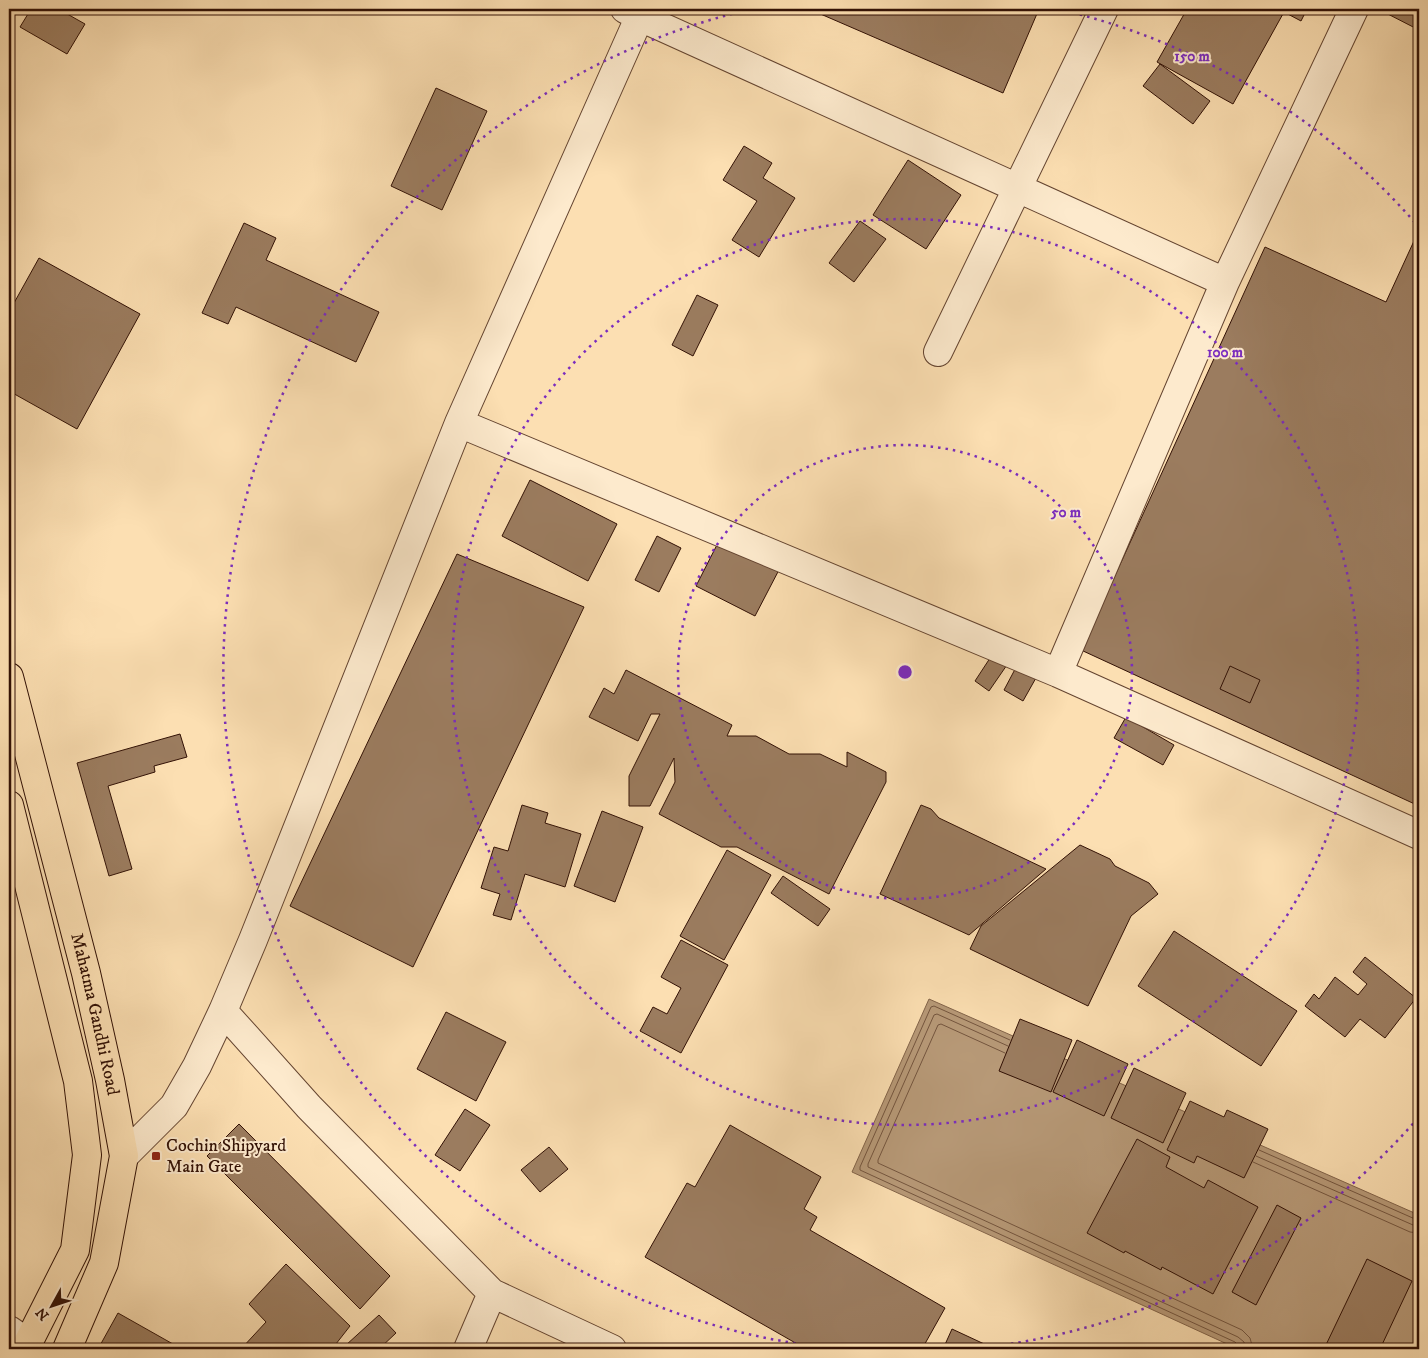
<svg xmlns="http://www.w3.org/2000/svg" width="1428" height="1358" font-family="'IM FELL DW Pica',serif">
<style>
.water{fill:#b79977;stroke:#826349}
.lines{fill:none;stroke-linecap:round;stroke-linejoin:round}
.shore{stroke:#74553e;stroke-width:1}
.building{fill:#9b7c5f;stroke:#321105}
.minor-casing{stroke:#644430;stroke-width:30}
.major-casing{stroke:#321105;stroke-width:30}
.minor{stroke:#fdeacd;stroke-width:28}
.major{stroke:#fcdfb2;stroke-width:28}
.ring{fill:none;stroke:#7b2cbf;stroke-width:2.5;stroke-dasharray:2.5 5}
.poi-dot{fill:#8f2418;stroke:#fdeacd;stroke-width:2}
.labels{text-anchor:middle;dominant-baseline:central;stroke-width:4;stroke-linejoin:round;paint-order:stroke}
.street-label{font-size:18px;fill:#321105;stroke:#fdeacd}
.poi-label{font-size:18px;fill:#321105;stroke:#fdeacd;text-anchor:start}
.centre{fill:#7b2cbf;stroke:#fdeacd;stroke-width:2.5}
.ring-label{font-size:15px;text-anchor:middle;font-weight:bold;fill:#7b2cbf;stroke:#fdeacd;stroke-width:4;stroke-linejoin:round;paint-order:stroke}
</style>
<rect width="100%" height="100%" fill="#fcdfb2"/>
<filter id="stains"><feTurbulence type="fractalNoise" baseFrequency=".004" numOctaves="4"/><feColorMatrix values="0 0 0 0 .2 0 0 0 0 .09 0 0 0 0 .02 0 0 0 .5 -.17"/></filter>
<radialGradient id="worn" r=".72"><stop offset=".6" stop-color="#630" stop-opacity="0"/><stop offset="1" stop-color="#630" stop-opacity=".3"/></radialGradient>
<path class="water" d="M929 999 1419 1215V1349H1238L852 1172Z"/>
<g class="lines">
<path class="shore" d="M1010 1040 934 1006 931 1007 860 1167V1170L1235 1342 1238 1345 1239 1349
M1008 1046 937 1014 934 1015 868 1164V1167L1238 1337 1244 1342 1245 1349
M1005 1053 941 1024 938 1025 878 1160V1163L1242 1330 1250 1338 1253 1349
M1259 1150 1415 1219H1419
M1256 1156 1413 1225 1419 1226
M1253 1162 1410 1232 1419 1233"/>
</g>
<path class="building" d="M31 9H63L62 11 85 24 67 54 20 27Z
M809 9H1039L1003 93Z
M1187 9H1307L1301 21 1284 12 1233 104 1157 62Z
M1384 9H1419V30L1382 11Z
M1160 64 1210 101 1193 124 1143 86Z
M436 88 487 111 442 210 391 186Z
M744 146 772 163 763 178 795 198 759 257 732 240 757 201 723 180Z
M908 160 961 195 926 249 873 215Z
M860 221 886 239 854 282 829 263Z
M244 223 276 238 266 260 379 312 356 362 236 307 228 324 202 313Z
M1419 230V806L1081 650 1265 247 1386 302Z
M39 258 140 314 77 429 9 391V312Z
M697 295 718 305 693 356 672 345Z
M530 480 617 524 588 581 502 536Z
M722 535 781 566 755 616 696 586Z
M657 536 681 548 659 592 635 580Z
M457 554 584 607 413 967 290 906Z
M994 652 1009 662 989 691 975 681Z
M1021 658 1041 669 1023 701 1004 690Z
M1230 666 1260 680 1250 703 1220 689Z
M626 670 732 725 727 736H756L789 754H820L847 767V752L886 772V782L829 894 737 847H721L659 814 675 782 674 758 650 806H629V776L660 714H651L638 741 589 717 604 688 614 694Z
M1126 717 1174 745 1163 765 1114 738Z
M180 734 187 757 154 766 155 772 108 786 132 869 109 876 77 763Z
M522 805 548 813 545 823 581 834 565 887 525 874 511 920 493 915 500 894 481 888 494 847 508 851Z
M921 805 931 809 939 818 1046 869 969 935 880 894Z
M602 811 643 827 615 902 574 886Z
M1080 845 1110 859 1115 866 1149 883 1158 894 1131 916 1088 1006 970 949 981 926Z
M727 850 771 875 724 960 680 936Z
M783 876 830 909 818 926 771 893Z
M1174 931 1297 1011 1261 1066 1138 986Z
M681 940 728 965 681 1053 640 1031 653 1007 667 1014 681 988 661 977Z
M1365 957 1416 998 1385 1038 1360 1019 1345 1037 1305 1006 1314 994 1319 999 1335 977 1358 995 1367 984 1353 972Z
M446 1012 506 1042 476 1101 417 1069Z
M1020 1019 1072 1040 1051 1092 999 1071Z
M1077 1040 1128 1064 1104 1116 1053 1092Z
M1134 1068 1186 1093 1163 1143 1111 1118Z
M1190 1101 1224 1117 1227 1110 1268 1129 1244 1178 1197 1156 1194 1163 1167 1150Z
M465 1109 490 1125 460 1171 435 1155Z
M239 1124 390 1276 360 1309 207 1156Z
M730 1125 821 1177 804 1209 817 1217 810 1230 945 1308 922 1349H806L645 1257 687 1183 695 1187Z
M1137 1139 1170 1157 1166 1167 1204 1188 1208 1180 1258 1207 1213 1294 1162 1267 1161 1270 1125 1251 1124 1253 1087 1233Z
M549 1147 568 1169 540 1192 521 1170Z
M1277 1205 1301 1218 1256 1305 1232 1292Z
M1367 1259 1412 1281 1380 1349H1324Z
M286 1264 350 1326 332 1349H241L266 1322 249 1304Z
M118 1313 180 1348 179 1349H98Z
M379 1315 396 1333 379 1349H349L346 1345Z
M952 1329 995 1349H943Z"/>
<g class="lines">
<defs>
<path id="minor" d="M625 9 640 17 1225 282
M938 352 1104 9
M459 423 1058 673 1419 835
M1058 673 1225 282 1354 9
M223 1011 309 1107 492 1293 612 1349
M124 1156 174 1106 197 1066 223 1011 253 940 459 423 643 9
M9 1330 28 1343
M468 1349 492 1293"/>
<g id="major">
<path id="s1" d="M9 677 86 973 110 1080 124 1156 104 1263 67 1349"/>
<path d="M9 805 78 1081 87 1155 75 1250 25 1349"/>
</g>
</defs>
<use href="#minor" class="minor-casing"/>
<use href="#major" class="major-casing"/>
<use href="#minor" class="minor"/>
<use href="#major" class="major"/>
</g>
<g class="ring">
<circle cx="905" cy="672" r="227"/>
<circle cx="905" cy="672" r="453"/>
<path d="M1418 1118A680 680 0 0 1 970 1349M840 1349A680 680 0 0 1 752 9M1058 9A680 680 0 0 1 1418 226"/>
</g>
<rect class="poi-dot" x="151" y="1151" width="10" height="10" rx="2.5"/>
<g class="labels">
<g class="street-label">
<text stroke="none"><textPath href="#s1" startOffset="348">Mahatma Gandhi Road</textPath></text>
</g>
<g class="poi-label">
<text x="166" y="1146">Cochin Shipyard<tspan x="166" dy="21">Main Gate</tspan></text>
</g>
</g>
<circle cx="905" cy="672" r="8" class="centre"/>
<g class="ring-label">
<text x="1192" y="61">150 m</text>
<text x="1225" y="357">100 m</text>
<text x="1066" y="517">50 m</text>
</g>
<rect width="1428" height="1358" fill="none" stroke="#fcdfb2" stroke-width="30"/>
<rect x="10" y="10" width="1408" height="1338" fill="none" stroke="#321105" stroke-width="2.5"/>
<rect x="15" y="15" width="1398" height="1328" fill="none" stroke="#321105"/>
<g transform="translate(52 1306) rotate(230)" stroke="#fdeacd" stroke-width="4" paint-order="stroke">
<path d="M0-4L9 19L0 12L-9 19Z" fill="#321105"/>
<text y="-8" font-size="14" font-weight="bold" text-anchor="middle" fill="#321105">N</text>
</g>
<rect width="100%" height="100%" filter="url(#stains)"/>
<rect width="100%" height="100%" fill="url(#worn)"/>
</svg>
